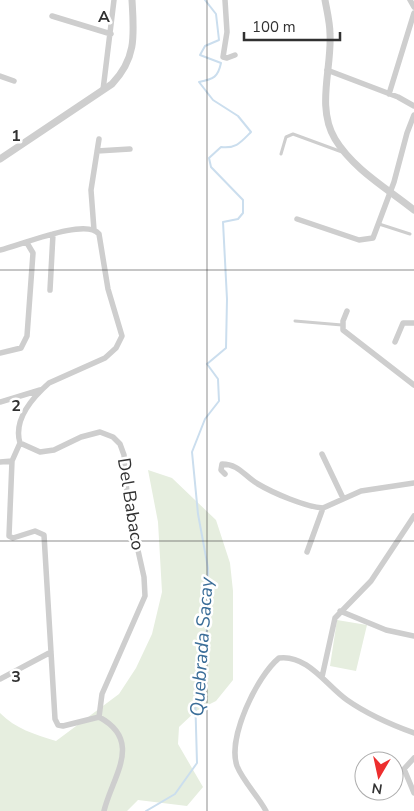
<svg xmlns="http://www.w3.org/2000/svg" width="414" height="811" font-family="'Nunito Sans',sans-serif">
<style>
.green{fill:#e6eedf}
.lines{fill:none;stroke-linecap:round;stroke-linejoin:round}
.stream{stroke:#cbdeee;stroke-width:2}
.service{stroke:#cecece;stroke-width:3}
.minor{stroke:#cecece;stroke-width:5.5}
.tertiary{stroke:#cecece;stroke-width:7}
.grid{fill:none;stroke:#313131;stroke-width:1;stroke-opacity:0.55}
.labels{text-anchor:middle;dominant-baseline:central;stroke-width:5;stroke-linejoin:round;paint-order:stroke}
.street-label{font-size:18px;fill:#313131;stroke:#fff}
.water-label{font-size:19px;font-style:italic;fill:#3a6d98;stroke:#fff}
.grid-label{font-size:16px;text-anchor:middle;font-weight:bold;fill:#313131;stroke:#fff;stroke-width:5;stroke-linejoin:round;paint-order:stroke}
</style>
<rect width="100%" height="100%" fill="#fff"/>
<path class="green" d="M148 470 172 478 216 520 230 563 233 591V680L216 701 196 711 179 727 178 744 203 787 187 806 138 800 127 811H0V713C16 729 34 734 56 741L119 694 136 668 152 634 162 592 158 522Z
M337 620 367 625 356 671 330 666Z"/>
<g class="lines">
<path class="stream" d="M146 811 175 794 197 763 195 692 207 629 208 568 198 514 192 452 205 419 219 401 218 379 207 364 226 348 227 299 223 222 238 219 243 213V200L211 167 209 158 221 147C236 149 241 142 251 132L238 116 213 100 199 82C214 79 218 77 221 63L200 55 205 46 219 40 216 14 205 0"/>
<path class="service" d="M281 154 286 137 293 134 342 152
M379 224 410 234
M295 321 342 325"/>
<path class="minor" d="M225 0 227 32 223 57 227 58 235 55
M410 0 414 7
M52 16 111 34
M327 70 398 97 414 106
M0 76 14 81
M103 90 114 0
M389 94 414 13
M97 151 130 149
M297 219 359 240 373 238 394 182 407 133 414 115
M94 230 91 190 99 139
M0 250C19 246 86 217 99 234L108 289 122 336 116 348 105 358 49 383C32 398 13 420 20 443L40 452 54 450 81 437 100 432 113 437 120 444 124 455 128 506 144 577 145 596 102 694 99 717C144 741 112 777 104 811
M50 290 53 234
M347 311 343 321V330L414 385
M395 342 403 323H414
M0 353 21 348 27 336 33 253 27 243
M0 402 40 390
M20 443 12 461 9 536 13 538 35 531 44 535 55 719 58 725 63 726 99 717
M322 454 343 498
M0 462 12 461
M225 474 221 470 222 464C239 464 244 476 258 484 273 493 306 507 323 508L361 491 414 483
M307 552 323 508
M340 611 386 630 414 636
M322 677 335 618 371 581 414 516
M0 679 51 652
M414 758 404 769 414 793
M266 811C258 796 243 781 237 766 227 738 257 676 279 658 307 654 327 686 347 700 367 714 392 725 414 733"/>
<path class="tertiary" d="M325 0C327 11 330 23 330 34 332 68 316 107 335 139 353 169 388 189 414 210
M0 159 112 84C137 58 134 34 132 0"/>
</g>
<path class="grid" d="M207 0V811M0 270H414M0 541H414"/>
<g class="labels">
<g class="street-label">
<text transform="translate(131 504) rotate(81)">Del Babaco</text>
</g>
<g class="water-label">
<text transform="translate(202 647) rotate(-86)">Quebrada Sacay</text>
</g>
</g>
<g class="grid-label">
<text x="104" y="22">A</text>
<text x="16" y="141">1</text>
<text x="16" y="411">2</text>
<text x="16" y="682">3</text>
</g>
<g transform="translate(379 776) rotate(189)"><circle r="24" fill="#ffffff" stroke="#adadad"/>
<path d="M0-4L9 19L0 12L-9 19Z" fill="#ed2e2e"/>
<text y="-8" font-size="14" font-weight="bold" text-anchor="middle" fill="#313131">N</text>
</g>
<path d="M244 32v8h96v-8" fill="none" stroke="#313131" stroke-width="2.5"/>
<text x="252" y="32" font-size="15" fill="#313131" stroke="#ffffff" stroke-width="4" paint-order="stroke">100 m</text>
</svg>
